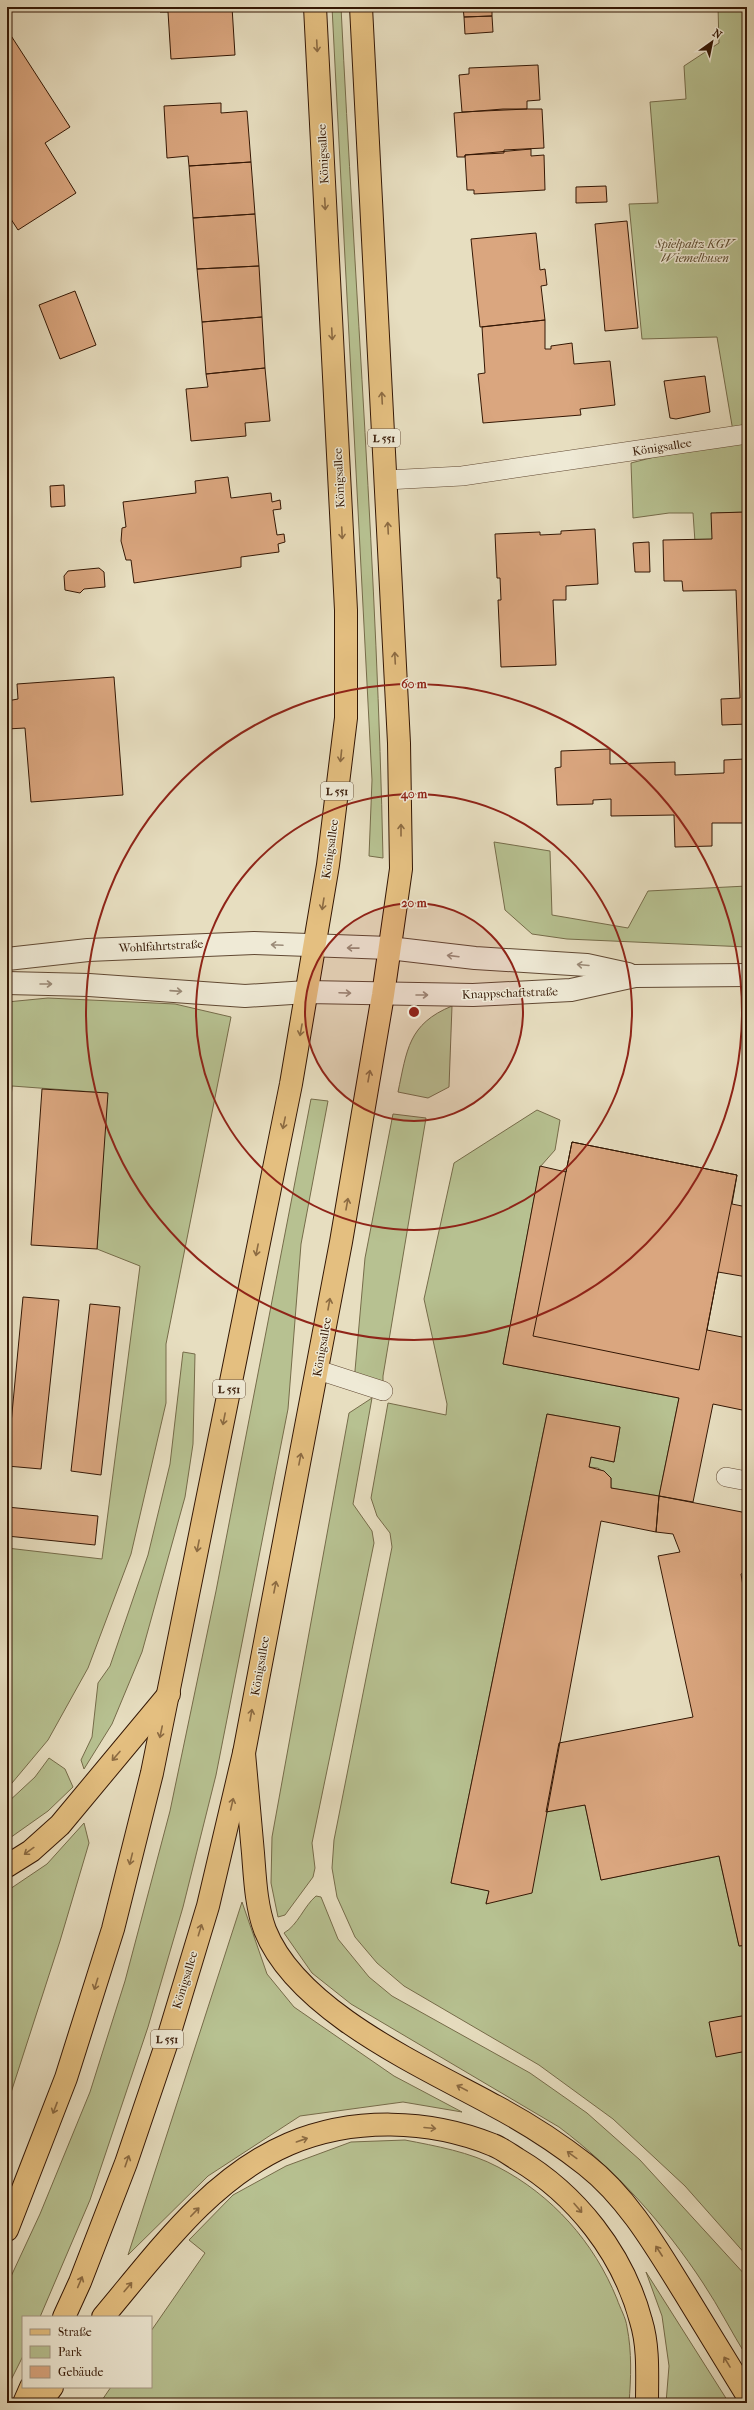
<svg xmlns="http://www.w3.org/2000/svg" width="754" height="2410" font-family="'IM FELL French Canon',serif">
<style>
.green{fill:#b7c191;stroke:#766c4a}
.building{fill:#daa67f;stroke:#341704}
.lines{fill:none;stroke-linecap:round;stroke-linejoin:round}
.lane-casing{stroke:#614933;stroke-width:20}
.street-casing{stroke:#614933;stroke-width:24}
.primary-casing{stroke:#341704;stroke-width:24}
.highway-casing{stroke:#341704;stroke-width:24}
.lane{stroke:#efead6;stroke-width:19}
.street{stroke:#efead6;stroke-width:22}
.primary{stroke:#e4bf80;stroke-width:22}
.highway{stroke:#e4bf80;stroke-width:22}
.oneway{stroke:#8c6b42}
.oneway2{stroke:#9b8b78}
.ring{fill:none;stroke:#8f2418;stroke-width:2}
.labels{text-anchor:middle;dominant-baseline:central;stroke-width:3;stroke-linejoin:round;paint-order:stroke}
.shield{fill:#efead6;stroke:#6c5643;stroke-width:1}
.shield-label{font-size:11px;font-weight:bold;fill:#341704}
.street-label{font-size:12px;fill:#341704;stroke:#efead6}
.park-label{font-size:12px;font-style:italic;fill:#5b4a2e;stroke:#efead6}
.centre{fill:#8f2418;stroke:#efead6;stroke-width:2}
.ring-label{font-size:12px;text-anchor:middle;font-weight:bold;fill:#8f2418;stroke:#efead6;stroke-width:3;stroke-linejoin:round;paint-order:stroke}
</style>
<rect width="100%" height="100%" fill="#e7dec0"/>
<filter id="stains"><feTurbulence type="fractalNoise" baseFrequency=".005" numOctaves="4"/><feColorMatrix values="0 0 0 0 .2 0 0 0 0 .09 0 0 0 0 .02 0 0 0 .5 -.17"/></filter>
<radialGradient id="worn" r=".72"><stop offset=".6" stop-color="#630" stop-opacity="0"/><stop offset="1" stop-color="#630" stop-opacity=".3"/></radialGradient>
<path class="green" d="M332 7H341C355 291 377 574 383 858L369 856 372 780Z
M718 7H747V512L716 513 718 540 695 542 693 513H669L633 518 631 463 662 455 735 443 717 337 642 339 629 204 658 203 650 102 686 99 684 66 719 43Z
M494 842 550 851 552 915 628 928 648 891 747 886V947L567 939 532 934 505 910Z
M48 998 175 1004 231 1017 166 1344V1403L131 1554 88 1668 48 1740 7 1789V1548L102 1559 140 1266 97 1249 107 1093 12 1086 7 1148V1002Z
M452 1006 449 1087 428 1098 398 1092C407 1050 408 1024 452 1006Z
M311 1099 328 1101 301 1244 288 1409 216 1775 183 1907 148 2027 90 2200 40 2317H23V2356L7 2388V2285L40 2214 90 2092 125 1981 170 1811 216 1591Z
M537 1110 560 1120 555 1150 540 1167 503 1364 679 1398 659 1496 611 1488V1478L598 1468 589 1467 591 1457 614 1462 620 1427 547 1414 451 1883 489 1891 486 1903 546 1812 585 1805 601 1880 719 1856 739 1946 747 1945V2256L685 2186 613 2119 539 2065 404 1986 377 1963 355 1937 337 1897 332 1868 334 1840 392 1547 390 1533 377 1516 371 1498 388 1403 446 1415 447 1404 424 1299 454 1163Z
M393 1114 426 1118 383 1376V1391L354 1382 365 1258Z
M183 1352 195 1354 193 1444 185 1497 142 1652 112 1724 84 1769 81 1760 92 1737 98 1683 110 1666 148 1555 170 1464Z
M372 1398 353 1504 372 1531 374 1543 312 1843 315 1868 313 1877 285 1915 278 1917 271 1883 272 1837 349 1413Z
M49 1758 65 1769 73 1787 48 1811 7 1840V1803L35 1777Z
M84 1823 89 1843 60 1941 7 2105V1891L47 1864Z
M316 1896 321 1897 338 1939 369 1977 392 1996 530 2073 587 2113 640 2160 747 2277V2357C732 2333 719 2307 703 2283 665 2225 615 2169 559 2127L351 2004 312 1973 284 1933C298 1925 304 1906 316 1896Z
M242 1902 267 1974 294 2007 394 2076 462 2112 403 2102 300 2116 208 2176 128 2255Z
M405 2140C436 2146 470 2152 498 2167 552 2195 594 2242 617 2299 620 2308 626 2318 627 2327 632 2352 631 2378 629 2403H100L111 2387H151V2331L205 2253 189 2240 233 2195 286 2166 351 2142Z
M646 2272 729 2403H666L669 2366 662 2316Z"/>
<path class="building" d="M160 7H232L235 55 171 59 168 12H160Z
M463 7H492V16L464 17Z
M492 16 493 32 465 34 464 17Z
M8 31 70 127 45 143 76 193 18 230 7 213Z
M538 65 540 100 527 101V109L462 112 459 75 469 74V68Z
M221 103V113L247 111 251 162 189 166 188 156 167 158 164 106Z
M503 109H542L544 148 504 150V153L465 155V157H457L454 113Z
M531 149V156L544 155 545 190 474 194V190H467L465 155Z
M251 162 255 214 193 218 189 166Z
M606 186 607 202 576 203V187Z
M255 214 259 266 197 269 193 218Z
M627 221 638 328 605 331 595 224Z
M536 233 540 270 545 269 547 285 541 286 545 320 480 327 471 239Z
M259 266 262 317 202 322 197 269Z
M75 291 96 345 60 359 39 305Z
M262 317 265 368 206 374 202 322Z
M545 320V349H551V346L572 343 574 364 610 361 615 405 580 409 581 415 483 423 478 374 485 373 482 327Z
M265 368 270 421 245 423 246 436 191 441 186 389 208 387 206 374Z
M705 376 710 412 676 419 670 418 664 381Z
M228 477 231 498 271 493 272 502 280 500 281 509 273 510 277 535 284 534 285 542 278 544 279 552 241 557V567L134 583 131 560H126L121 541 122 528 126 527 123 502 196 493 195 481Z
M64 485 65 506 51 507 50 486Z
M747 512V724L722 725 721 699 740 698 736 590 683 591 682 581H664L663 540 712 539 711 513Z
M595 529 598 584 566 586V600H553L556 665 501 667 498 600H501L500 578H497L495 534 540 532V535L561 534V531Z
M649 542 650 572H635L633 543Z
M99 568 104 572 105 587 84 589 80 593 65 590 64 576 68 571Z
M114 677 123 795 31 802 25 728 7 729V701L18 699 17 684Z
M610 749V764L675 762V775L724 773V760L745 759 747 823H712V846L675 847 674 815 611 816V799L593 800V804L557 805 555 768 561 767V751Z
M42 1089 108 1093 97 1249 31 1245Z
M572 1142 737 1175 732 1204 747 1207V1277L718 1272 707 1330 747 1338V1411L713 1404 693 1502 659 1496 679 1398 503 1364 540 1166 566 1172Z
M572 1142 737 1175 699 1370 533 1336Z
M23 1297 59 1300 41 1469 7 1466Z
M90 1304 120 1307 101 1475 71 1471Z
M547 1414 620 1427 614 1462 591 1457 589 1467 604 1471 611 1478V1488L659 1496 656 1532 601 1521 532 1893 486 1904 489 1891 451 1883Z
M659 1496 747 1513V1572L741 1574 747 1610V1945L739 1946 719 1856 601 1880 585 1805 546 1812 559 1743 693 1717 658 1556 680 1552 673 1534 656 1532Z
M7 1507 98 1516 95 1545 7 1536Z
M747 2015V2051L716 2057 709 2022Z"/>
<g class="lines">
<defs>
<path id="lane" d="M386 480 462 476 747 434
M318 1370 383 1391
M726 1477 747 1481"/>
<path id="street" d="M7 959 88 950 254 943 389 948 475 958 587 965 628 974
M7 983 89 985 245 996 307 992 473 995 571 990 635 976 747 975"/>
<path id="primary" d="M7 2230 66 2078 113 1929 152 1773 291 1084 328 865 346 718V610L315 7
M64 2317 80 2282 126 2163 166 2045 208 1906 244 1753 341 1242 383 995 401 869 399 743 361 7
M24 2403 31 2387"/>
<path id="highway" d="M244 1753C247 1786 250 1819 253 1853 255 1878 256 1906 265 1930 297 2011 422 2066 495 2106 527 2123 558 2143 586 2165 628 2198 656 2247 684 2292 705 2326 726 2361 747 2395
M7 1866 31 1851 60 1825 169 1694
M103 2317C157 2253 210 2178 289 2144 353 2117 429 2119 493 2145 501 2148 509 2154 517 2159 576 2194 623 2253 641 2321 649 2347 647 2376 647 2403
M40 2403 52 2387"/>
</defs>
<use href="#lane" class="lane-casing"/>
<use href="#street" class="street-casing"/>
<use href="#primary" class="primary-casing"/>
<use href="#highway" class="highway-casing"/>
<use href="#lane" class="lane"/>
<use href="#street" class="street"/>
<use href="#primary" class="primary"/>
<use href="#highway" class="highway"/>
</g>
<defs><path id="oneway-shaft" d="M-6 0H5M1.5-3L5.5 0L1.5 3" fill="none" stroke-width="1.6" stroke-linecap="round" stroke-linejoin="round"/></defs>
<g class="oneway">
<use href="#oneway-shaft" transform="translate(317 46) rotate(87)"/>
<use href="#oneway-shaft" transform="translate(325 204) rotate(87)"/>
<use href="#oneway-shaft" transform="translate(332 334) rotate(87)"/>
<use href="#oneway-shaft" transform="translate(382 398) rotate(-93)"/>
<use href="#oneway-shaft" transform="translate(388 528) rotate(-93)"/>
<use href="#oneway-shaft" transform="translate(342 533) rotate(87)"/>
<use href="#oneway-shaft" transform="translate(395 658) rotate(-93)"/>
<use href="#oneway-shaft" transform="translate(341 756) rotate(96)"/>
<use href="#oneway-shaft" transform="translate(401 830) rotate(-90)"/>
<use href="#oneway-shaft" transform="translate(323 904) rotate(99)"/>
<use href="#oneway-shaft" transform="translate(301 1030) rotate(100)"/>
<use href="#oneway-shaft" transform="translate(369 1076) rotate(-80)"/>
<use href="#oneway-shaft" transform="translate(284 1123) rotate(102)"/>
<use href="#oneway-shaft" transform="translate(347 1204) rotate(-80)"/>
<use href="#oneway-shaft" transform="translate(257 1250) rotate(101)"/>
<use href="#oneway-shaft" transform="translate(329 1304) rotate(-80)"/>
<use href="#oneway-shaft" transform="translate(224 1419) rotate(101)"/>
<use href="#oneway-shaft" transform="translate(300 1459) rotate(-79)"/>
<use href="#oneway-shaft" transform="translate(198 1546) rotate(101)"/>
<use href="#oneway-shaft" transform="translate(275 1587) rotate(-79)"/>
<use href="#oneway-shaft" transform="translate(251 1715) rotate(-80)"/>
<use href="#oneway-shaft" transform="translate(161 1732) rotate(102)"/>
<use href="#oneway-shaft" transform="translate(116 1756) rotate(131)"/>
<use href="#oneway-shaft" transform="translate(232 1804) rotate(-77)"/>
<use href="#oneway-shaft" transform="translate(29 1851) rotate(144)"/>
<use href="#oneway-shaft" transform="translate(131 1859) rotate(104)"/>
<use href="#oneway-shaft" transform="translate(200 1930) rotate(-73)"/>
<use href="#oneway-shaft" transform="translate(96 1984) rotate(107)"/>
<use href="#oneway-shaft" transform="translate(462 2088) rotate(-152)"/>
<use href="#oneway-shaft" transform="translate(55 2108) rotate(111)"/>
<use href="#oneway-shaft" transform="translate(430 2128) rotate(5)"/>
<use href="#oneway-shaft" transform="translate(302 2140) rotate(-19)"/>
<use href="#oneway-shaft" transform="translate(572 2155) rotate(-144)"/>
<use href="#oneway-shaft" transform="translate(127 2161) rotate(-71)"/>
<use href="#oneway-shaft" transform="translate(578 2208) rotate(49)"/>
<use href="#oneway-shaft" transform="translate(195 2212) rotate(-46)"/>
<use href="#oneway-shaft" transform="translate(659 2251) rotate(-123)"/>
<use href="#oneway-shaft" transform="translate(80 2282) rotate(-67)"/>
<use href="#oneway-shaft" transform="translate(128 2287) rotate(-50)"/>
<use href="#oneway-shaft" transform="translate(727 2362) rotate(-121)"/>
</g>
<g class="oneway2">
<use href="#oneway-shaft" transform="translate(277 945) rotate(-177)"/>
<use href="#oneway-shaft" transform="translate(353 948) rotate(-179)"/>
<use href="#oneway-shaft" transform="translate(453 956) rotate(-173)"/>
<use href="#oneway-shaft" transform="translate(583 965) rotate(-175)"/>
<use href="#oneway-shaft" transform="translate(46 984)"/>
<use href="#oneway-shaft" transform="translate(176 991) rotate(4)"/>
<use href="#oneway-shaft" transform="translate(345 993) rotate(2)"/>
<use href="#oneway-shaft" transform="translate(422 995)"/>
</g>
<circle cx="414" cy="1012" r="109" fill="#8f2418" fill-opacity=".12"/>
<g class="ring">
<circle cx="414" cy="1012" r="109"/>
<circle cx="414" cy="1012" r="218"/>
<circle cx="414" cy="1012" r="328"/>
</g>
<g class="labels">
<g class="shield">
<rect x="368" y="429" width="32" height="18" rx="3"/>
<rect x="321" y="782" width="32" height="18" rx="3"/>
<rect x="213" y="1380" width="32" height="18" rx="3"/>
<rect x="151" y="2030" width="32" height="18" rx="3"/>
</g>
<g class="shield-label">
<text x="384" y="438">L 551</text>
<text x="337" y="791">L 551</text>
<text x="229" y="1389">L 551</text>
<text x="167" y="2039">L 551</text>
</g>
<g class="street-label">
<text transform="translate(323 154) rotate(-93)">Königsallee</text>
<text transform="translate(662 447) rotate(-9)">Königsallee</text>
<text transform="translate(339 478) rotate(-93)">Königsallee</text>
<text transform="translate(330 849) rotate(-82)">Königsallee</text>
<text transform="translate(161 946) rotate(-3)">Wohlfahrtstraße</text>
<text transform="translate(510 993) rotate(-2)">Knappschaftstraße</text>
<text transform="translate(322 1347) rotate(-80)">Königsallee</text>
<text transform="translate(260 1666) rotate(-80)">Königsallee</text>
<text transform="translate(185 1980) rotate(-73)">Königsallee</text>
</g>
<g class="park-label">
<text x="695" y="244">Spielpaltz KGV<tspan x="695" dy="14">Wiemelhusen</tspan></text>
</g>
</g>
<circle cx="414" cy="1012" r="6" class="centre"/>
<g class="ring-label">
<text x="414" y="688">60 m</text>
<text x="414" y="798">40 m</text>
<text x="414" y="907">20 m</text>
</g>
<rect width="754" height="2410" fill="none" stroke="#e7dec0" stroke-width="24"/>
<rect x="8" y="8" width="738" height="2394" fill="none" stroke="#341704" stroke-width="2"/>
<rect x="12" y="12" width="730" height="2386" fill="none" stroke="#341704"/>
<rect x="22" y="2316" width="130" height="72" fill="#efead6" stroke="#a49682"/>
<rect x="30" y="2329" width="20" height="6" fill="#e4bf80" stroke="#a49682"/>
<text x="58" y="2336" font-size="12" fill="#341704">Straße</text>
<rect x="30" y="2346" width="20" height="12" fill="#b7c191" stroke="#a49682"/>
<text x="58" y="2356" font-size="12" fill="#341704">Park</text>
<rect x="30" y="2366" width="20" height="12" fill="#daa67f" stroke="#a49682"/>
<text x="58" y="2376" font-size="12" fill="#341704">Gebäude</text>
<g transform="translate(712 42) rotate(33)" stroke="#efead6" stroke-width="3" paint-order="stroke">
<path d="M0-3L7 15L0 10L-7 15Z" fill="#341704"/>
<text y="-6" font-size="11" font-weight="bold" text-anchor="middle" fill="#341704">N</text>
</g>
<rect width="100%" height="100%" filter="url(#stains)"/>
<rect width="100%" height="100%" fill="url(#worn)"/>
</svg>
